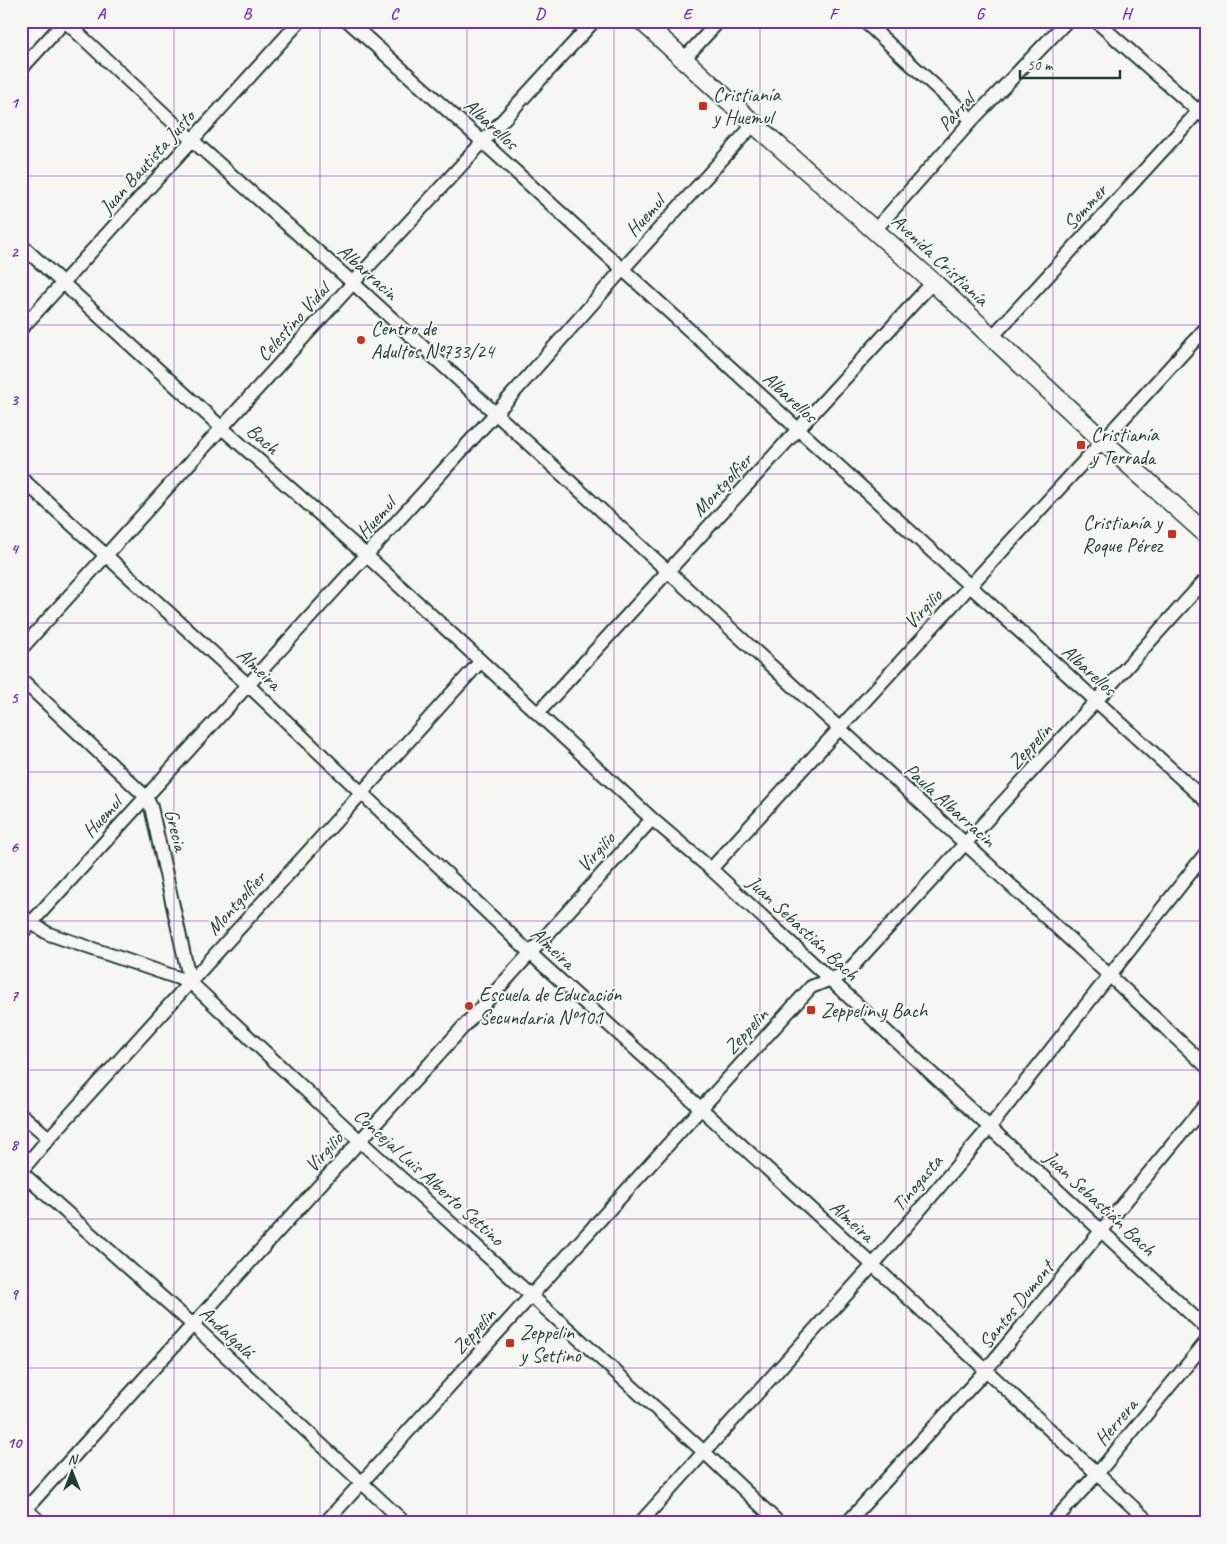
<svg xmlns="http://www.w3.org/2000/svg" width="1227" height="1544" font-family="Caveat,sans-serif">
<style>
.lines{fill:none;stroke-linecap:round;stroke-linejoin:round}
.street-casing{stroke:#1f3d34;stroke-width:16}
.secondary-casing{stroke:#1f3d34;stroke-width:21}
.street{stroke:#f6f6f2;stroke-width:12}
.secondary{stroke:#f6f6f2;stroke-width:18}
.grid{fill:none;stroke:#7b2cbf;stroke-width:1;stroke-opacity:0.55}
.poi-dot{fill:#c8321e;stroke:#f6f6f2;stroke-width:2}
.labels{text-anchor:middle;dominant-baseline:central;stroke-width:4;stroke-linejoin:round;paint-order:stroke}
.poi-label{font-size:20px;fill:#1f3d34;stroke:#f6f6f2;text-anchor:start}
.street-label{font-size:20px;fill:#1f3d34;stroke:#f6f6f2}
.neatline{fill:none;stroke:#7b2cbf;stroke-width:2}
.grid-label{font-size:16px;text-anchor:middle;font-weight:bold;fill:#7b2cbf}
</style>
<rect width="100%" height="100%" fill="#f6f6f2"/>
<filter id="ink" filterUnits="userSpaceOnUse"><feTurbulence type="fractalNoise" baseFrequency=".02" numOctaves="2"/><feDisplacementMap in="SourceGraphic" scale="10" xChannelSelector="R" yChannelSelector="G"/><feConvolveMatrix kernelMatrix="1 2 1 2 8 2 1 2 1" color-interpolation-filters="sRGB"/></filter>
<g filter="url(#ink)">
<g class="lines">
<defs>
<path id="street" d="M65 21 192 140 353 283 1110 976 1206 1066
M348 21 483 142 1206 801
M864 21 972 120
M1096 21 1206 118
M684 59 719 21
M21 69 65 21
M875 230 972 120 1067 21
M21 245 222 428 367 556 652 819 711 869 1206 1328
M21 329 300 21
M992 337 1206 103
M21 478 248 685 530 953 873 1265 1150 1523
M21 649 353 283 594 21
M21 679 146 797 151 807 190 982
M538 713 933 282
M711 869 1206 328
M21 914 31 923 49 934 190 982 360 1141 703 1451 779 1523
M21 934 495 414 622 270 754 124
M21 1114 49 1138
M21 1171 49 1138 481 661
M21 1172 193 1325 405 1523
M24 1511 652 819
M325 1523 811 987 841 975 851 968 1096 701 1206 579
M640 1523 873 1265 990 1127 1206 853
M847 1523 986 1370 1206 1104
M1052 1523 1097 1474 1206 1342"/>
<path id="secondary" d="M642 21 754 124 933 282 1116 453 1206 534
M21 1508 37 1523"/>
</defs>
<use href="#street" class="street-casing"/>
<use href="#secondary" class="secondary-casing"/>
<use href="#street" class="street"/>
<use href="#secondary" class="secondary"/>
</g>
</g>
<path class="grid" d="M174 21V1523M320 21V1523M467 21V1523M614 21V1523M760 21V1523M906 21V1523M1053 21V1523M21 176H1206M21 325H1206M21 474H1206M21 623H1206M21 772H1206M21 921H1206M21 1070H1206M21 1219H1206M21 1368H1206"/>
<g class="poi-dot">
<rect x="698" y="101" width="10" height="10" rx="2.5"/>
<circle cx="361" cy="340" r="5"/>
<rect x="1076" y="440" width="10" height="10" rx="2.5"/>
<rect x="1167" y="529" width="10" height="10" rx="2.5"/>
<circle cx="469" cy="1006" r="5"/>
<rect x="806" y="1005" width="10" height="10" rx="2.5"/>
<rect x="505" y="1338" width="10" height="10" rx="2.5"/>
</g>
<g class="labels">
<g class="poi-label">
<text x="713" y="94">Cristianía<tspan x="713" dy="23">y Huemul</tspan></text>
<text x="371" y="328">Centro de<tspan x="371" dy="23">Adultos Nº733/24</tspan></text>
<text x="1091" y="434">Cristianía<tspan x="1091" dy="23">y Terrada</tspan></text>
<text x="1162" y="522" text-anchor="end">Cristianía y<tspan x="1162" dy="23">Roque Pérez</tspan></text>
<text x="479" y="994">Escuela de Educación<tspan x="479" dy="23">Secundaria Nº101</tspan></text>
<text x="821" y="1010">Zeppelin y Bach</text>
<text x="520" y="1332">Zeppelin<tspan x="520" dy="23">y Settino</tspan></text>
</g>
<g class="street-label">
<text transform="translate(956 112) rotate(-48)">Parral</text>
<text transform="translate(491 124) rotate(42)">Albarellos</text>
<text transform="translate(147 162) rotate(-48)">Juan Bautista Justo</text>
<text transform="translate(1085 207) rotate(-48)">Sommer</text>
<text transform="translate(645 216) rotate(-48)">Huemul</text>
<text transform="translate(940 260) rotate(43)">Avenida Cristianía</text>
<text transform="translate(368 272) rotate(42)">Albarracin</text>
<text transform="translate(293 322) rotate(-48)">Celestino Vidal</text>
<text transform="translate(790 397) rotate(42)">Albarellos</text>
<text transform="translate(263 439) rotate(41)">Bach</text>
<text transform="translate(722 485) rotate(-47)">Montgolfier</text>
<text transform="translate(376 518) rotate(-48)">Huemul</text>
<text transform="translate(923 609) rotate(-47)">Virgilio</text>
<text transform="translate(259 669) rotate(43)">Almeira</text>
<text transform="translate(1089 670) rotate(42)">Albarellos</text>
<text transform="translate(1030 746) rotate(-47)">Zeppelin</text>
<text transform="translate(950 805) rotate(42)">Paula Albarracin</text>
<text transform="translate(102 817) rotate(-47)">Huemul</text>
<text transform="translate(176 830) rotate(76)">Grecia</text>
<text transform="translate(596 852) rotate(-48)">Virgilio</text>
<text transform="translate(236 903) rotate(-48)">Montgolfier</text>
<text transform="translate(803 928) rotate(43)">Juan Sebastián Bach</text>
<text transform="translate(553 948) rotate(43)">Almeira</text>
<text transform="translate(746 1031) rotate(-47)">Zeppelin</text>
<text transform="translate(324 1152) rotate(-48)">Virgilio</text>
<text transform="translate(429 1177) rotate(42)">Concejal Luis Alberto Settino</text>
<text transform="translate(917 1183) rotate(-50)">Tinogasta</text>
<text transform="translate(1100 1203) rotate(43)">Juan Sebastián Bach</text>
<text transform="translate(852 1221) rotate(42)">Almeira</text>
<text transform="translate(1016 1305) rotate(-51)">Santos Dumont</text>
<text transform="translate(474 1331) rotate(-48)">Zeppelin</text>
<text transform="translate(227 1332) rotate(43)">Andalgalá</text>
<text transform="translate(1116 1422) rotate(-50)">Herrera</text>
</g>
</g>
<rect width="1227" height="1544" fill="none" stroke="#f6f6f2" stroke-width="55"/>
<g transform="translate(72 1472)" stroke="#f6f6f2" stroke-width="4" paint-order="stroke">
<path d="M0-4L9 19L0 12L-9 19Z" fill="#1f3d34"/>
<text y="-8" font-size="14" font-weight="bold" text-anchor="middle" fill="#1f3d34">N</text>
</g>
<path d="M1020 70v8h100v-8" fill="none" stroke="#1f3d34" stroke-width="2.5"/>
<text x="1027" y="70" font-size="15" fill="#1f3d34" stroke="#f6f6f2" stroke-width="4" paint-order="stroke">50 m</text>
<rect x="28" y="28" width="1172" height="1488" class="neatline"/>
<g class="grid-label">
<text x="101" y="19">A</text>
<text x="247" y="19">B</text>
<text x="394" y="19">C</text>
<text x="540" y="19">D</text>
<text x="687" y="19">E</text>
<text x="833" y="19">F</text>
<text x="980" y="19">G</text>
<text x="1126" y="19">H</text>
<text x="14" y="108">1</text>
<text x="14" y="257">2</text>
<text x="14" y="405">3</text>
<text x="14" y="554">4</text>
<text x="14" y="703">5</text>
<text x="14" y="852">6</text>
<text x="14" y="1001">7</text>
<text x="14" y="1150">8</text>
<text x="14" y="1299">9</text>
<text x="14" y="1448">10</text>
</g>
</svg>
